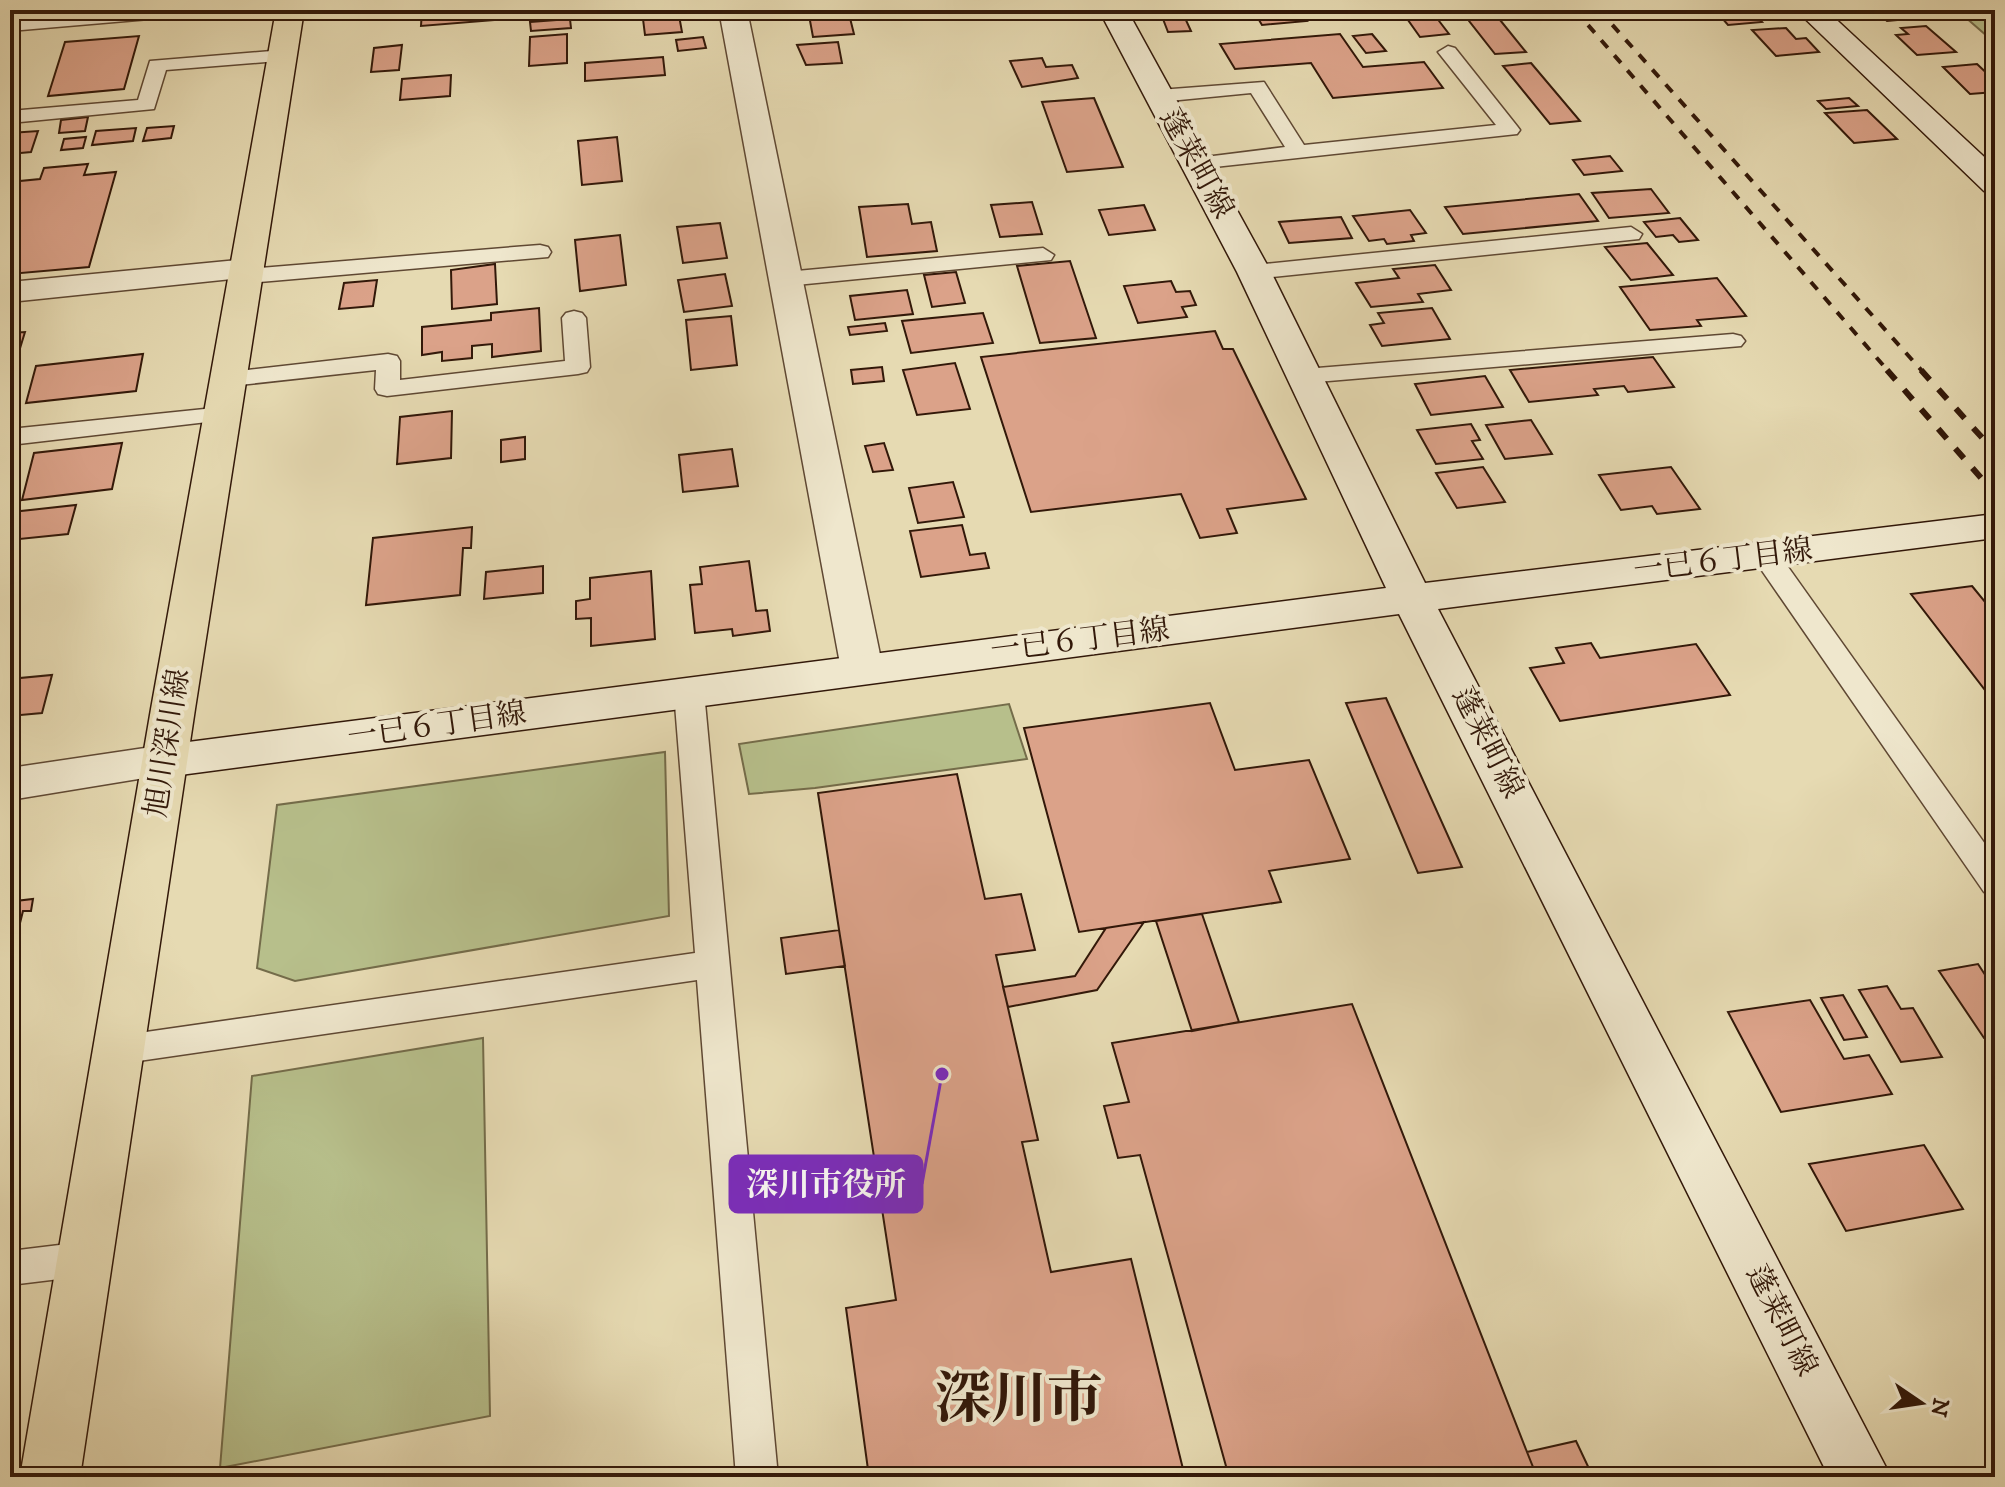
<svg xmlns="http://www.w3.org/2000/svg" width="2005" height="1487" font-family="'IM FELL DW Pica','Noto Serif JP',serif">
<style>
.green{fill:#b7bf8b;stroke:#746c4a;stroke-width:2}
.building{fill:#dba289;stroke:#321809;stroke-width:2}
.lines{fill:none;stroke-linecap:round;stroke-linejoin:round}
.lane-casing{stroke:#5f4833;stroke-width:3}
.street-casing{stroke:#5f4833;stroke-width:3}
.secondary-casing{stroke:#321809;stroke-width:3}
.primary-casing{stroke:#321809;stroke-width:3}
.lane{fill:#efe7cd;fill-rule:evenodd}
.street{fill:#efe7cd;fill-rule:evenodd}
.secondary{fill:#efe7cd;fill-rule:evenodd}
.primary{fill:#e6dab2;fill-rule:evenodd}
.rail-far1{stroke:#321809;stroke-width:4;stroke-dasharray:10 10;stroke-linecap:butt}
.rail{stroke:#321809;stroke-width:6;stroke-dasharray:13 13;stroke-linecap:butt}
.labels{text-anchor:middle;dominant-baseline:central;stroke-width:8;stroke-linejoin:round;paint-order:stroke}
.street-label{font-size:30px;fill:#321809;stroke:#efe7cd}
.near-town-label{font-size:56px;font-weight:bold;fill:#321809;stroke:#efe7cd}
.leader{fill:none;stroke:#7b2cbf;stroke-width:3}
.callout-dot{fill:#7b2cbf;stroke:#efe7cd;stroke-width:3}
.callout{fill:#7b2cbf;stroke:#7b2cbf;stroke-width:3}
.callout-label{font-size:32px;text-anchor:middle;font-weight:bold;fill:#fff}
</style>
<rect width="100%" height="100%" fill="#e6dab2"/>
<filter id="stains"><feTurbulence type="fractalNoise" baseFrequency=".0025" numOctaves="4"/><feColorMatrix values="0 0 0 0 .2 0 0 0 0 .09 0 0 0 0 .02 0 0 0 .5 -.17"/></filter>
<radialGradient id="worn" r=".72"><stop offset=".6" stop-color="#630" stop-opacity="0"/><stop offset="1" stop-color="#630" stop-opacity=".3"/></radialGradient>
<path class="green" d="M1957 10H1995V43Z
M1009 704 1027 759 815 788 749 794 739 744Z
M665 752 669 916 295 981 257 968 277 805Z
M483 1038 490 1416 220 1468 252 1076Z"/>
<path class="building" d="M422 10H518L519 18 421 26Z
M678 10 682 32 645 35 642 11Z
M808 10H848L854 34 813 37Z
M1253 10H1299L1307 21 1262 25Z
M1875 10H1911L1920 18 1887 21Z
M1496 15 1526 52 1495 54 1466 17Z
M1755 15 1762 22 1728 25 1722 18Z
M1436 17 1449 34 1420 37 1408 20Z
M1185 18 1191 31 1168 32 1163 19Z
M570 19 571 28 531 31 530 22Z
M1926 26 1956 52 1917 55 1896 35 1908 34 1901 28Z
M1786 28 1796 39 1806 38 1819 52 1776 56 1752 30Z
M567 34V63L529 66 530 37Z
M1340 34 1363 67 1424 62 1443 88 1333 98 1311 63 1235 69 1220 44Z
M1372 34 1386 51 1366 53 1353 36Z
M139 36 124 89 48 96 65 42Z
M703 37 706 48 678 51 676 40Z
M838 42 842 63 806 65 797 45Z
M402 45 399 70 371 72 374 48Z
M663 57 665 75 585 81V63Z
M1042 58 1046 67 1072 65 1078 78 1022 87 1010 61Z
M1531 63 1580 121 1550 124 1503 66Z
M1977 64 1995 81V92L1970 94 1943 67Z
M451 75 450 96 400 100 402 79Z
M1094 98 1123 167 1067 172 1042 102Z
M1849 98 1858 106 1826 109 1818 101Z
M1867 110 1897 139 1854 143 1825 113Z
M88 117 85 131 59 133 61 120Z
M174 126 171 138 143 141 147 128Z
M136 128 133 141 92 145 96 131Z
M38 131 31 152 10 154V133Z
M86 137 83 148 61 150 64 139Z
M617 137 622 181 582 185 578 141Z
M1610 156 1622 171 1584 175 1573 160Z
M88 164 84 175 116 172 89 267 10 274V182L40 179 44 168Z
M1651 189 1669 213 1609 218 1592 193Z
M1579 194 1598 221 1463 234 1445 207Z
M1032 202 1042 234 1000 237 991 205Z
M908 204 912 224 931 222 937 251 867 257 859 207Z
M1144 205 1155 230 1109 235 1099 210Z
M1410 210 1426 233 1411 235 1414 241 1387 244 1384 239 1369 241 1353 216Z
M1341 217 1352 238 1289 243 1279 222Z
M1680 218 1698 240 1679 242 1673 235 1656 237 1644 222Z
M720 223 727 258 683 263 677 227Z
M620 235 626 285 580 291 575 240Z
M1647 243 1673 275 1631 280 1605 247Z
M1070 261 1096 338 1040 343 1017 266Z
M495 264 497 304 452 309 451 270Z
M1435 265 1451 290 1418 294 1423 302 1371 307 1356 283 1399 278 1393 269Z
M956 272 965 303 932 307 924 275Z
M725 274 732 306 684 312 678 280Z
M1717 278 1746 316 1697 320 1701 326 1650 330 1620 287Z
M377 280 373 306 339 309 344 283Z
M1171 281 1176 292 1190 291 1196 305 1182 307 1187 317 1138 323 1124 286Z
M907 290 913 314 855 320 850 296Z
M539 308 541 351 492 357V344L472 346V358L442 361V352L422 355V327L491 320V313Z
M1432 308 1450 339 1382 346 1370 325 1384 323 1378 313Z
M983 313 993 343 911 353 902 321Z
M731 316 737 365 691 370 686 320Z
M885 323 887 331 850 335 848 327Z
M1215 331 1223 349H1233L1306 499 1227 509 1237 533 1200 538 1181 494 1031 512 981 357Z
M25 332 10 381V333Z
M143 354 136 391 26 403 36 366Z
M1653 357 1674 387 1628 392 1624 386 1594 389 1598 395 1529 402 1510 370Z
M955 363 970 409 917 415 903 370Z
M882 367 884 381 853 384 851 370Z
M1485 376 1503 407 1431 415 1415 384Z
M452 411 451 458 397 464 400 417Z
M1531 420 1552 454 1505 459 1486 425Z
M1471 424 1480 440 1472 441 1483 459 1436 464 1417 430Z
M525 437V459L501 462V440Z
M122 443 112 489 22 500 34 453Z
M884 443 893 470 873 472 865 446Z
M732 449 738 486 683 492 679 455Z
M1483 467 1505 502 1457 508 1436 473Z
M1671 467 1700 509 1657 514 1652 506 1621 510 1599 475Z
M953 482 964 517 918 523 909 488Z
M76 505 68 534 10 540 12 512Z
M962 525 970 555 985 553 989 568 921 577 910 531Z
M472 527 471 548H463L460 595 366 605 373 538Z
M749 561 756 611 767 610 770 631 733 636 732 629 695 633 690 585 702 584 700 567Z
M543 566V593L484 599 486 572Z
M651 571 655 639 591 646V618L576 619V601L590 599V578Z
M1972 586 1995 614V703L1911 594Z
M1591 643 1600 658 1696 644 1730 695 1560 721 1530 668 1564 663 1556 648Z
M52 675 42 713 10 716V679Z
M1386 698 1462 867 1418 873 1346 703Z
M1210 703 1235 770 1309 760 1350 859 1269 871 1281 902 1079 932 1024 728Z
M957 774 985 899 1021 894 1035 950 996 955 1038 1140 1022 1142 1051 1272 1131 1259 1185 1477H869L846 1308 896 1300 818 793Z
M18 892 15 901 33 899 31 911H23L19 927 10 928V893Z
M1202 914 1239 1022 1192 1031 1156 921Z
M1144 922 1097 990 1008 1007 1003 987 1075 976 1106 928Z
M839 930 845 966 786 974 781 938Z
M1978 964 1995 990V1036L1984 1038 1939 971Z
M1887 986 1901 1009 1913 1008 1942 1057 1901 1062 1859 990Z
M1843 995 1867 1037 1844 1040 1821 998Z
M1810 1000 1844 1059 1869 1055 1892 1094 1781 1112 1728 1012Z
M1352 1004 1527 1452 1537 1477H1229L1140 1155 1118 1158 1104 1106 1129 1102 1112 1043Z
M1924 1145 1963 1209 1846 1231 1809 1164Z
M1576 1441 1593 1477H1537L1527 1452Z"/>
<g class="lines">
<defs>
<path id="lane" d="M1448 46 1455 48 1517 126 1520 130 1517 134 1196 169 1189 167 1185 163 1189 159 1285 147 1251 93 1159 102 1149 96 1159 90 1264 82 1304 145 1496 125 1438 52Z
M283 50 293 56 290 60 166 70 154 109 10 123V111L138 100 150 61Z
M1631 227 1642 234 1639 239 1254 279 1246 277 1243 272 1246 267 1254 265Z
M540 245 548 247 551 252 548 257 247 283 239 281 236 276 239 271 247 269Z
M1043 248 1054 255 1051 260 786 286 778 284 775 279 778 274 786 272Z
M574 311 582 313 586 318 590 367 587 372 578 374 387 396 378 394 375 389 376 370 230 386 221 384 218 379 221 374 230 372 388 354 397 356 400 361V380L565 361 562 318 566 313Z
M1733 334 1741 336 1745 341 1741 346 1305 383 1296 381 1293 376 1296 371 1305 369Z
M224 407 233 409 236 414 233 419 10 445V429Z
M1766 547 1776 550 1995 858V895L1984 892 1756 562 1752 556 1756 550Z
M689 682 699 685 704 692 778 1477H736L697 980 118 1064 106 1060 101 1050 106 1040 118 1036 695 953 674 692 679 685Z
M84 1242 97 1247 103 1259 97 1271 84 1276 10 1285V1251Z"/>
<path id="street" d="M65 10H175L171 16 161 18 10 31V15Z
M719 10H747L883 669 877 679 862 684 847 679 841 669Z
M248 259 260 262 265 269 260 276 10 302V282Z
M165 745 181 750 187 761 181 772 10 800V768Z"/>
<path id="secondary" d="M1099 10H1127L1271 272 1425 583 1995 514V538L1438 609 1891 1477H1829L1399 614 165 777 149 772 143 761 149 750 165 745 1386 588 1237 272Z
M1796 10H1826L1995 167V193L1984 191Z"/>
<path id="primary" d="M276 10H304L195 709 80 1477H20L151 709Z"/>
</defs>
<use href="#lane" class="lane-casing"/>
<use href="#street" class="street-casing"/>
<use href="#secondary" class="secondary-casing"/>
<use href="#primary" class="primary-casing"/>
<use href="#lane" class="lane"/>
<use href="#street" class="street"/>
<use href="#secondary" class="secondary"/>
<use href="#primary" class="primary"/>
<path class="rail-far1" d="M1575 10 1889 372
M1599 10 1923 372"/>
<path class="rail" d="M1887 370 1995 494
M1921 370 1995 452"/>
</g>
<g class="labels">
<g class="street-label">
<text transform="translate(1196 164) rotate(61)">蓬莱町線</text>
<text transform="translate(1723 561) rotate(-7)">一已６丁目線</text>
<text transform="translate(1080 641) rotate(-7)">一已６丁目線</text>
<text transform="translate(437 726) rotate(-8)">一已６丁目線</text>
<text transform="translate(168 743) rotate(-81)">旭川深川線</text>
<text transform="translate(1487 743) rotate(63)">蓬莱町線</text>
<text transform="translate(1781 1321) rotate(63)">蓬莱町線</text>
</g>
<g class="near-town-label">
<text x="1019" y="1401">深川市</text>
</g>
</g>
<path class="leader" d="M942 1074L922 1184"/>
<circle class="callout-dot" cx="942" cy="1074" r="8"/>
<rect class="callout" x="730" y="1156" width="192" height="56" rx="8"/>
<g class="callout-label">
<text x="826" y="1195">深川市役所</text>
</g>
<rect width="2005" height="1487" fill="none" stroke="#e6dab2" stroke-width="40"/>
<rect x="12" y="12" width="1981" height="1463" fill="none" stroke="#321809" stroke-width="4"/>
<rect x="20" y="20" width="1965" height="1447" fill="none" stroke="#321809" stroke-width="2"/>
<g transform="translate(1921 1403) rotate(103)" stroke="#efe7cd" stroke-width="6" paint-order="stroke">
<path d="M0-6L14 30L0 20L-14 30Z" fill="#321809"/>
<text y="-12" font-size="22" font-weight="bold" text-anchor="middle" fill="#321809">N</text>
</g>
<rect width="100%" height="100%" filter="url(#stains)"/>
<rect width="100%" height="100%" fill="url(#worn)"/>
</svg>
